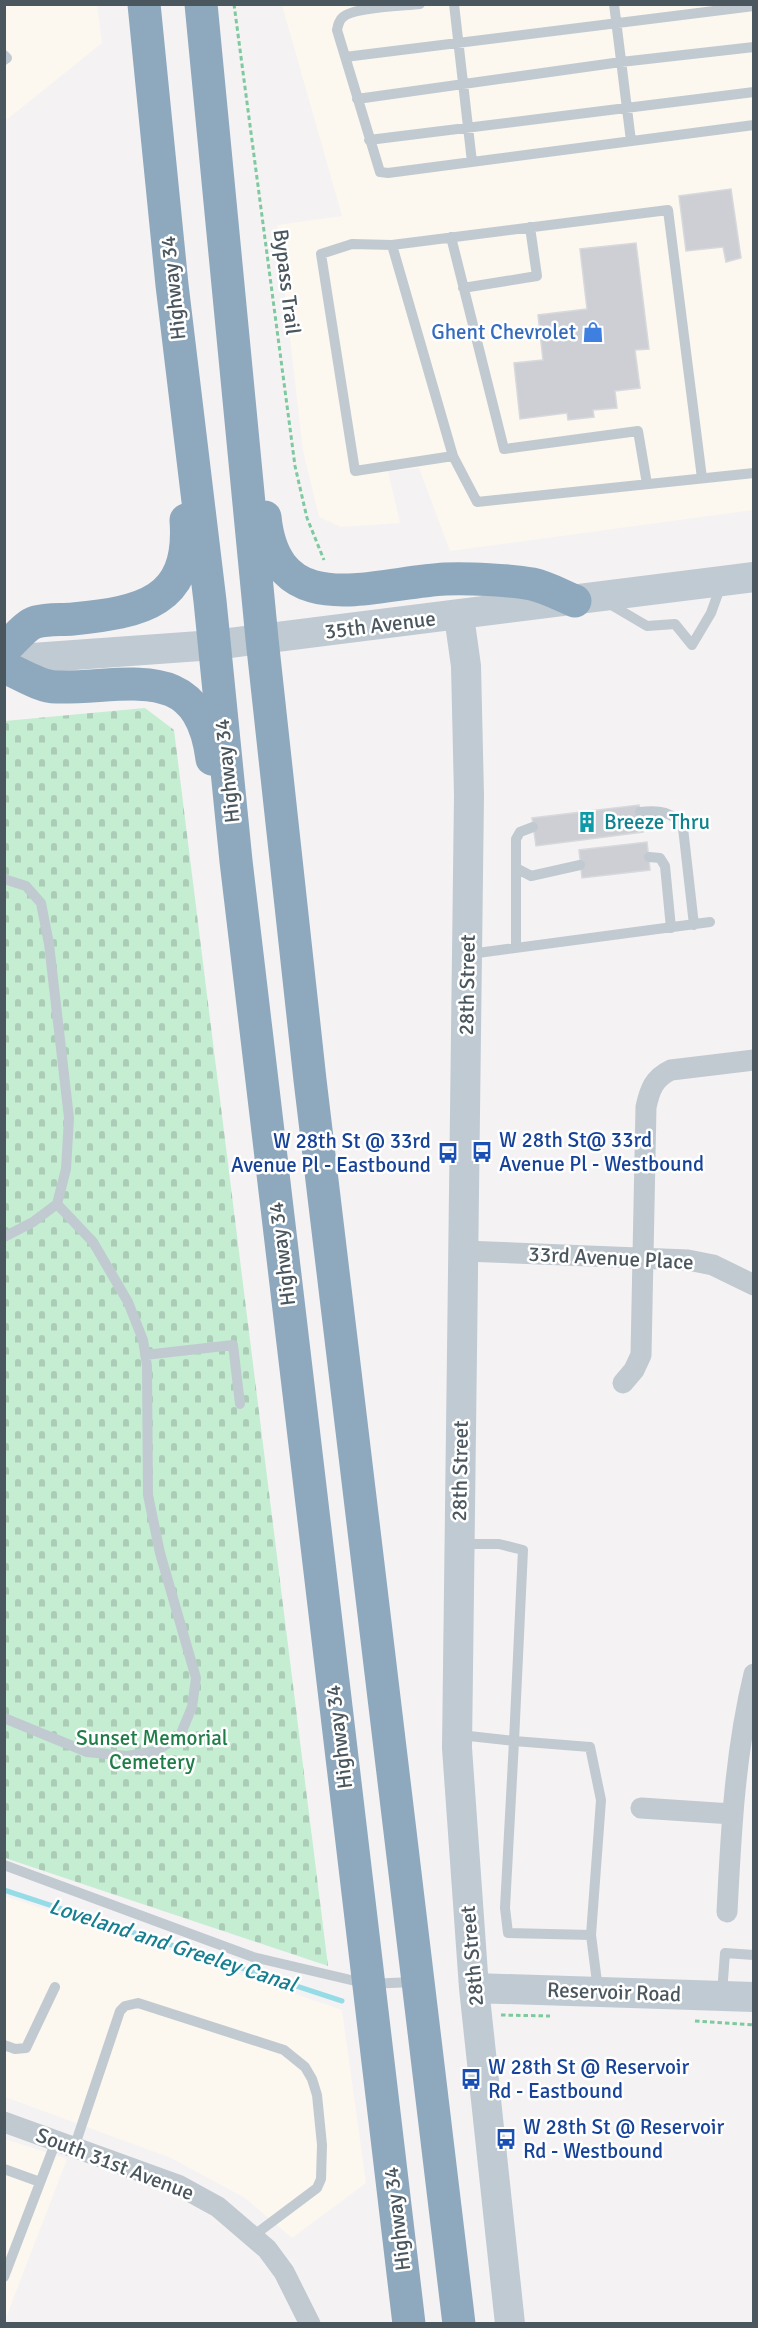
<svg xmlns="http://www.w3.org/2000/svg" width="758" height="2328" font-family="Signika,sans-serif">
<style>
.commercial{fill:#fcf7ef}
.cemetery{fill:url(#cemetery-stones)}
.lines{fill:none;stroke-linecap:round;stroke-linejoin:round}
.stream{stroke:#96dce7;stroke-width:5}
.building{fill:#cdcfd4;stroke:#d7d9dd;stroke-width:1.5}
.path{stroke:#7fc99f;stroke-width:3;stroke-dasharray:4.5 3;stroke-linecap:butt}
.lane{stroke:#c1cad0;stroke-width:10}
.street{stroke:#c1cad0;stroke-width:21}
.secondary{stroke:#c0cad2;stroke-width:30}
.highway{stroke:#8ea8bd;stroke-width:33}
.labels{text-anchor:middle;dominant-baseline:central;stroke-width:5;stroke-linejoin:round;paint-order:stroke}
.street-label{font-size:21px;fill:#4b575f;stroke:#fff}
.shop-label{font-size:21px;fill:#366cbe;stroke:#fff;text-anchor:end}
.culture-label{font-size:21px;fill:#0d838f;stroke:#fff;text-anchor:start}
.transit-label{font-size:21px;fill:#164399;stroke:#fff;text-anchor:start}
.park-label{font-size:21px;fill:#1f7d47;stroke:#fff}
.water-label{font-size:22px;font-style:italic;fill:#167f90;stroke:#fff}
</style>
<defs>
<pattern id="cemetery-stones" width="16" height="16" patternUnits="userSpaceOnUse" patternTransform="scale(1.5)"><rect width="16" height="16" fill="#c5edd2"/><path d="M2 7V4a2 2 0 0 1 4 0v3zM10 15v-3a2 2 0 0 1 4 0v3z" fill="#abcdb7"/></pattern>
</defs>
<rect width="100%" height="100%" fill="#f4f2f3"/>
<path class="commercial" d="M5 5H97L102 43 5 121Z
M282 5H753V510L450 551 419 468 388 471 400 523 341 527 319 517 303 451 277 225 342 216Z
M4 1896 126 1935 342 2010 366 2183 292 2238 245 2198 171 2158 5 2097Z
M5 2139 67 2159 4 2323Z"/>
<path class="cemetery" d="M145 708 174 730 328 1966 5 1858V721Z"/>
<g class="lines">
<path class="stream" d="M4 1890 342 2001"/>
</g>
<path class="building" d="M731 189 741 258 726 262 723 247 686 251 679 196Z
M636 243 649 349 635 350 640 388 615 391 617 408 593 410 594 417 568 420 567 413 520 419 514 363 543 360 538 315 587 309 580 249Z
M639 805 643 832 536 846 532 818Z
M647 842 650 870 582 878 579 850Z"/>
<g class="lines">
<path class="path" d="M234 4 295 466 307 518 324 560
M501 2015 550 2016
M695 2021 754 2025"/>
<path class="lane" d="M420 4C403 6 354 7 343 17 339 20 338 25 337 30L380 172 388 173 754 125
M454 4 472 162
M614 4 631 141
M4 55 7 58 4 60
M345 57 754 6
M357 99 621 62 754 47
M369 140 754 92
M451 237 504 449 638 431 647 484
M392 245 453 456 477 502 754 473
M463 288 537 276 530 227
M453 456 355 471 321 254 352 244 392 245 668 210 702 478
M608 603 647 626 675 624 692 645 711 613 721 585
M640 812C659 810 673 811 683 828L694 925
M649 857 660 858 665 866 671 928
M516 868 531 876 580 865
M4 879 26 886 41 903 49 944 69 1118 66 1169 57 1204 33 1222 4 1237
M516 948V839L520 832 533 827
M470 954 710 922
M145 1355 233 1345 240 1404
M462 1544H499L523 1550 514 1741 590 1747 601 1800 591 1935
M4 1718 87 1752 127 1756 156 1751 180 1736 192 1707 196 1678 160 1553 148 1495 147 1366 143 1340 128 1302 93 1242 57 1204
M460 1735 514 1741 505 1908 508 1933 591 1935 598 1990
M4 1865 253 1957 368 1984 413 1982
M722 1993 725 1953 754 1955
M4 2045 15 2049 26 2048 55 1987
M74 2148 120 2011 125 2006 138 2003 284 2050 305 2067 312 2079 317 2095 322 2145 321 2179 317 2188 253 2236
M4 2169 40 2182
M4 2277 56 2141"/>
<path class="street" d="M464 1251 688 1260 713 1265 754 1285
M623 1383 634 1370 641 1355 646 1107C650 1089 654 1078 671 1070L754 1060
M641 1808 732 1814
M727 1912C731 1831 735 1752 754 1674
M4 2122 178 2185 218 2207 267 2249 284 2272 310 2324"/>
<path class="secondary" d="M459 616 466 666 469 795 457 1748 474 1988 510 2324
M4 660 214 645 754 577
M474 1988 754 1997"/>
<path class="highway" d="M144 4 172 285 210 601 236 861 409 2324
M201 4 262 639 310 1080 459 2324
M265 517C276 624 373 583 445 579 467 578 511 580 532 584 546 587 561 595 575 601
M4 649C13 642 25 625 36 622 47 619 61 620 73 619 141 612 192 603 186 520
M4 667C19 673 40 687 56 687 127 689 199 658 212 759"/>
</g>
<defs>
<symbol id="shop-bare" viewBox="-9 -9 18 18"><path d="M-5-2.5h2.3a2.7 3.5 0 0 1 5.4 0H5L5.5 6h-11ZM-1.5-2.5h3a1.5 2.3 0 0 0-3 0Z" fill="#3f7fe0" stroke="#fff" stroke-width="2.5" paint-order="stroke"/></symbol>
<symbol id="building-bare" viewBox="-9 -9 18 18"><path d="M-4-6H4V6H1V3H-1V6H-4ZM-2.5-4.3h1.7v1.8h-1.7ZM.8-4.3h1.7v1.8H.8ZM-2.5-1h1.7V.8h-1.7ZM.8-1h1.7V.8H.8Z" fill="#0f9aa8" stroke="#fff" stroke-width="2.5" paint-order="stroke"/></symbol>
<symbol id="bus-bare" viewBox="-9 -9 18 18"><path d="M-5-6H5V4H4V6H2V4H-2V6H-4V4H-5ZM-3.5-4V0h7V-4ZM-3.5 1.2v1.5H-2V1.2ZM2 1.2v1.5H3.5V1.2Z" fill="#1a4fb4" stroke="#fff" stroke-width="2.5" paint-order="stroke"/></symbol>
</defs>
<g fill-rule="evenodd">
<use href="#shop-bare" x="578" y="317" width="30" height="30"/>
<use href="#building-bare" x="572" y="807" width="30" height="30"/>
<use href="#bus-bare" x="467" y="1137" width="30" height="30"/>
<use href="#bus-bare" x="433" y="1138" width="30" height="30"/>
<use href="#bus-bare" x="456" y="2064" width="30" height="30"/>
<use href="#bus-bare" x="491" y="2124" width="30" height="30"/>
</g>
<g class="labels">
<g class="street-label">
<text transform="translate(287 282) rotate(83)">Bypass Trail</text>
<text transform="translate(173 288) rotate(-96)">Highway 34</text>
<text transform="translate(380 625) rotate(-7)">35th Avenue</text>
<text transform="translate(227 771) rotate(-96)">Highway 34</text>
<text transform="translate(467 985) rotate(-89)">28th Street</text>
<text transform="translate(282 1254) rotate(-97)">Highway 34</text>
<text transform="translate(611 1258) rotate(3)">33rd Avenue Place</text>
<text transform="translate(460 1471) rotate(-89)">28th Street</text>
<text transform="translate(339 1737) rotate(-97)">Highway 34</text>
<text transform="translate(472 1956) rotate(-95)">28th Street</text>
<text transform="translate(614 1992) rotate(2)">Reservoir Road</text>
<text transform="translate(115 2164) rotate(21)">South 31st Avenue</text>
<text transform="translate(397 2219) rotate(-97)">Highway 34</text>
</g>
<g class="shop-label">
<text x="576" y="332">Ghent Chevrolet</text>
</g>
<g class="culture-label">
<text x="604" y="822">Breeze Thru</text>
</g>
<g class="transit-label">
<text x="499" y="1140">W 28th St@ 33rd<tspan x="499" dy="24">Avenue Pl - Westbound</tspan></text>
<text x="431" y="1141" text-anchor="end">W 28th St @ 33rd<tspan x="431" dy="24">Avenue Pl - Eastbound</tspan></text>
<text x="488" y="2067">W 28th St @ Reservoir<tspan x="488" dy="24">Rd - Eastbound</tspan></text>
<text x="523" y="2127">W 28th St @ Reservoir<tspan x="523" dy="24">Rd - Westbound</tspan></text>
</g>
<g class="park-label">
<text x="152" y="1738">Sunset Memorial<tspan x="152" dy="24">Cemetery</tspan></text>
</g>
<g class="water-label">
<text transform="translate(173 1945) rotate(18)">Loveland and Greeley Canal</text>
</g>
</g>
<rect width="758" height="2328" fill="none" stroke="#4b575f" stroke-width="12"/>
</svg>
